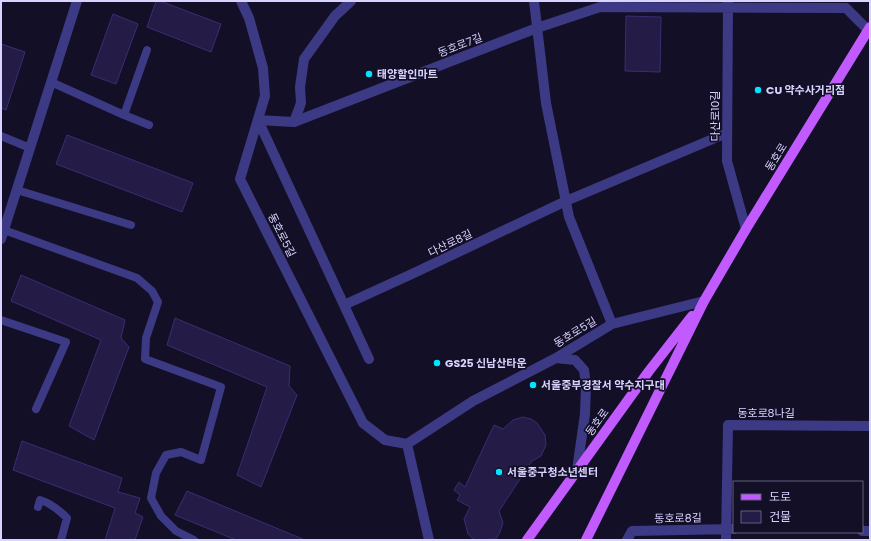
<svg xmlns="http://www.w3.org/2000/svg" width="871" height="541" font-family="Poppins,'Noto Sans KR',sans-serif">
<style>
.building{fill:#241b47;stroke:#3b2d73}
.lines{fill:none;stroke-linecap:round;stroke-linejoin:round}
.service{stroke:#3d3a85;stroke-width:8}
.minor{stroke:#3d3a85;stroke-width:10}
.primary{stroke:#c25bff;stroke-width:10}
.poi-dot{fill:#00e5ff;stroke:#130f26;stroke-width:1.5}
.labels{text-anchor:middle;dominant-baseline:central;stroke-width:3.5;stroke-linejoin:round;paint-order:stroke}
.street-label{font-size:11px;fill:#d9d4ff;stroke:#130f26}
.poi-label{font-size:11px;font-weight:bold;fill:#d9d4ff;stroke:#130f26;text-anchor:start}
</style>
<rect width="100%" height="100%" fill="#130f26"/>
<path class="building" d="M156 1H160L221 24 211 52 147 27Z
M113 14 138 24 116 84 91 75Z
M626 16 661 17 660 72 625 71Z
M1 44 25 52 6 110 1 108Z
M67 135 193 183 182 212 56 164Z
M21 275 125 320 121 338 129 347 94 440 69 426 101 340 11 301Z
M175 318 290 366 289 386 297 395 261 487 237 475 267 387 167 345Z
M523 417 531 419 537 423 545 435 546 445 541 456 532 461 499 511 503 523 500 532 496 539 474 540 468 534 464 519 470 507 457 500 460 495 454 490 459 482 465 487 494 425 503 429 513 420Z
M22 441 122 478 118 492 140 498 135 513 143 517 135 540H105L115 508 13 470Z
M187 491 305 540H236L175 515Z"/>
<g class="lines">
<path class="service" d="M51 82 124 115 149 125
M124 115 147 50
M1 136 30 148
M17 190 131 225
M4 230 137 278 152 291 158 302 146 338 145 359 221 387 201 460 181 452 166 455 156 473 151 498 161 516 176 531 194 540
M1 320 66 342 36 409
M38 507 40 500C51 503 59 510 67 518L61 540"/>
<path class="minor" d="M241 1 249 18 263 68 265 96 240 179 363 423 385 440 407 444 473 401 556 358 612 324 704 301
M534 1 546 103 569 217 612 324
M728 1 727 161 746 229
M258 120 294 122 537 28 600 7 846 8 868 30
M258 120 369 359
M294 122 301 103 300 87 304 59 335 16 351 1
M1 239 77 1
M344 305 414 273 566 201 727 133
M556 358 575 360 584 370 586 385 585 414 577 470
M407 444 429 540
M862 531H870
M627 540 632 531 734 529
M726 540 728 425 870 426"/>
<path class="primary" d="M527 540 649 371 692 316
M586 540 704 301 746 229 870 27"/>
</g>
<g class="poi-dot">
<circle cx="369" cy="74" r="4"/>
<circle cx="758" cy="90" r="4"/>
<circle cx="437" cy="363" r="4"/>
<circle cx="533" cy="385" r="4"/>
<circle cx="499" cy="472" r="4"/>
</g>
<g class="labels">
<g class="street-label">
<text transform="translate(460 45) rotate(-21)">동호로7길</text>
<text transform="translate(715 116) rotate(-90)">다산로10길</text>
<text transform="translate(776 157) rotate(-58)">동호로</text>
<text transform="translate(282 235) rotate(63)">동호로5길</text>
<text transform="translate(450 243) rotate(-26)">다산로8길</text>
<text transform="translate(575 332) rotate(-31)">동호로5길</text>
<text x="766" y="413">동호로8나길</text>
<text transform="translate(597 422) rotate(-54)">동호로</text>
<text transform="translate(678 518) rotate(-1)">동호로8길</text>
</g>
<g class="poi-label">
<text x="377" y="74">태양할인마트</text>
<text x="766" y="90">CU 약수사거리점</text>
<text x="445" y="363">GS25 신남산타운</text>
<text x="541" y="385">서울중부경찰서 약수지구대</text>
<text x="507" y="472">서울중구청소년센터</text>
</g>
</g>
<rect width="871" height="541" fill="none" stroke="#d9d4ff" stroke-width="4"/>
<rect x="733" y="481" width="130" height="52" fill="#130f26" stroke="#625e7d"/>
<rect x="741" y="494" width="20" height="6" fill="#c25bff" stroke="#625e7d"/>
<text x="769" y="501" font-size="12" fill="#d9d4ff">도로</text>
<rect x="741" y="511" width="20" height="12" fill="#241b47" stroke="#625e7d"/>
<text x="769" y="521" font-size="12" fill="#d9d4ff">건물</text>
</svg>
